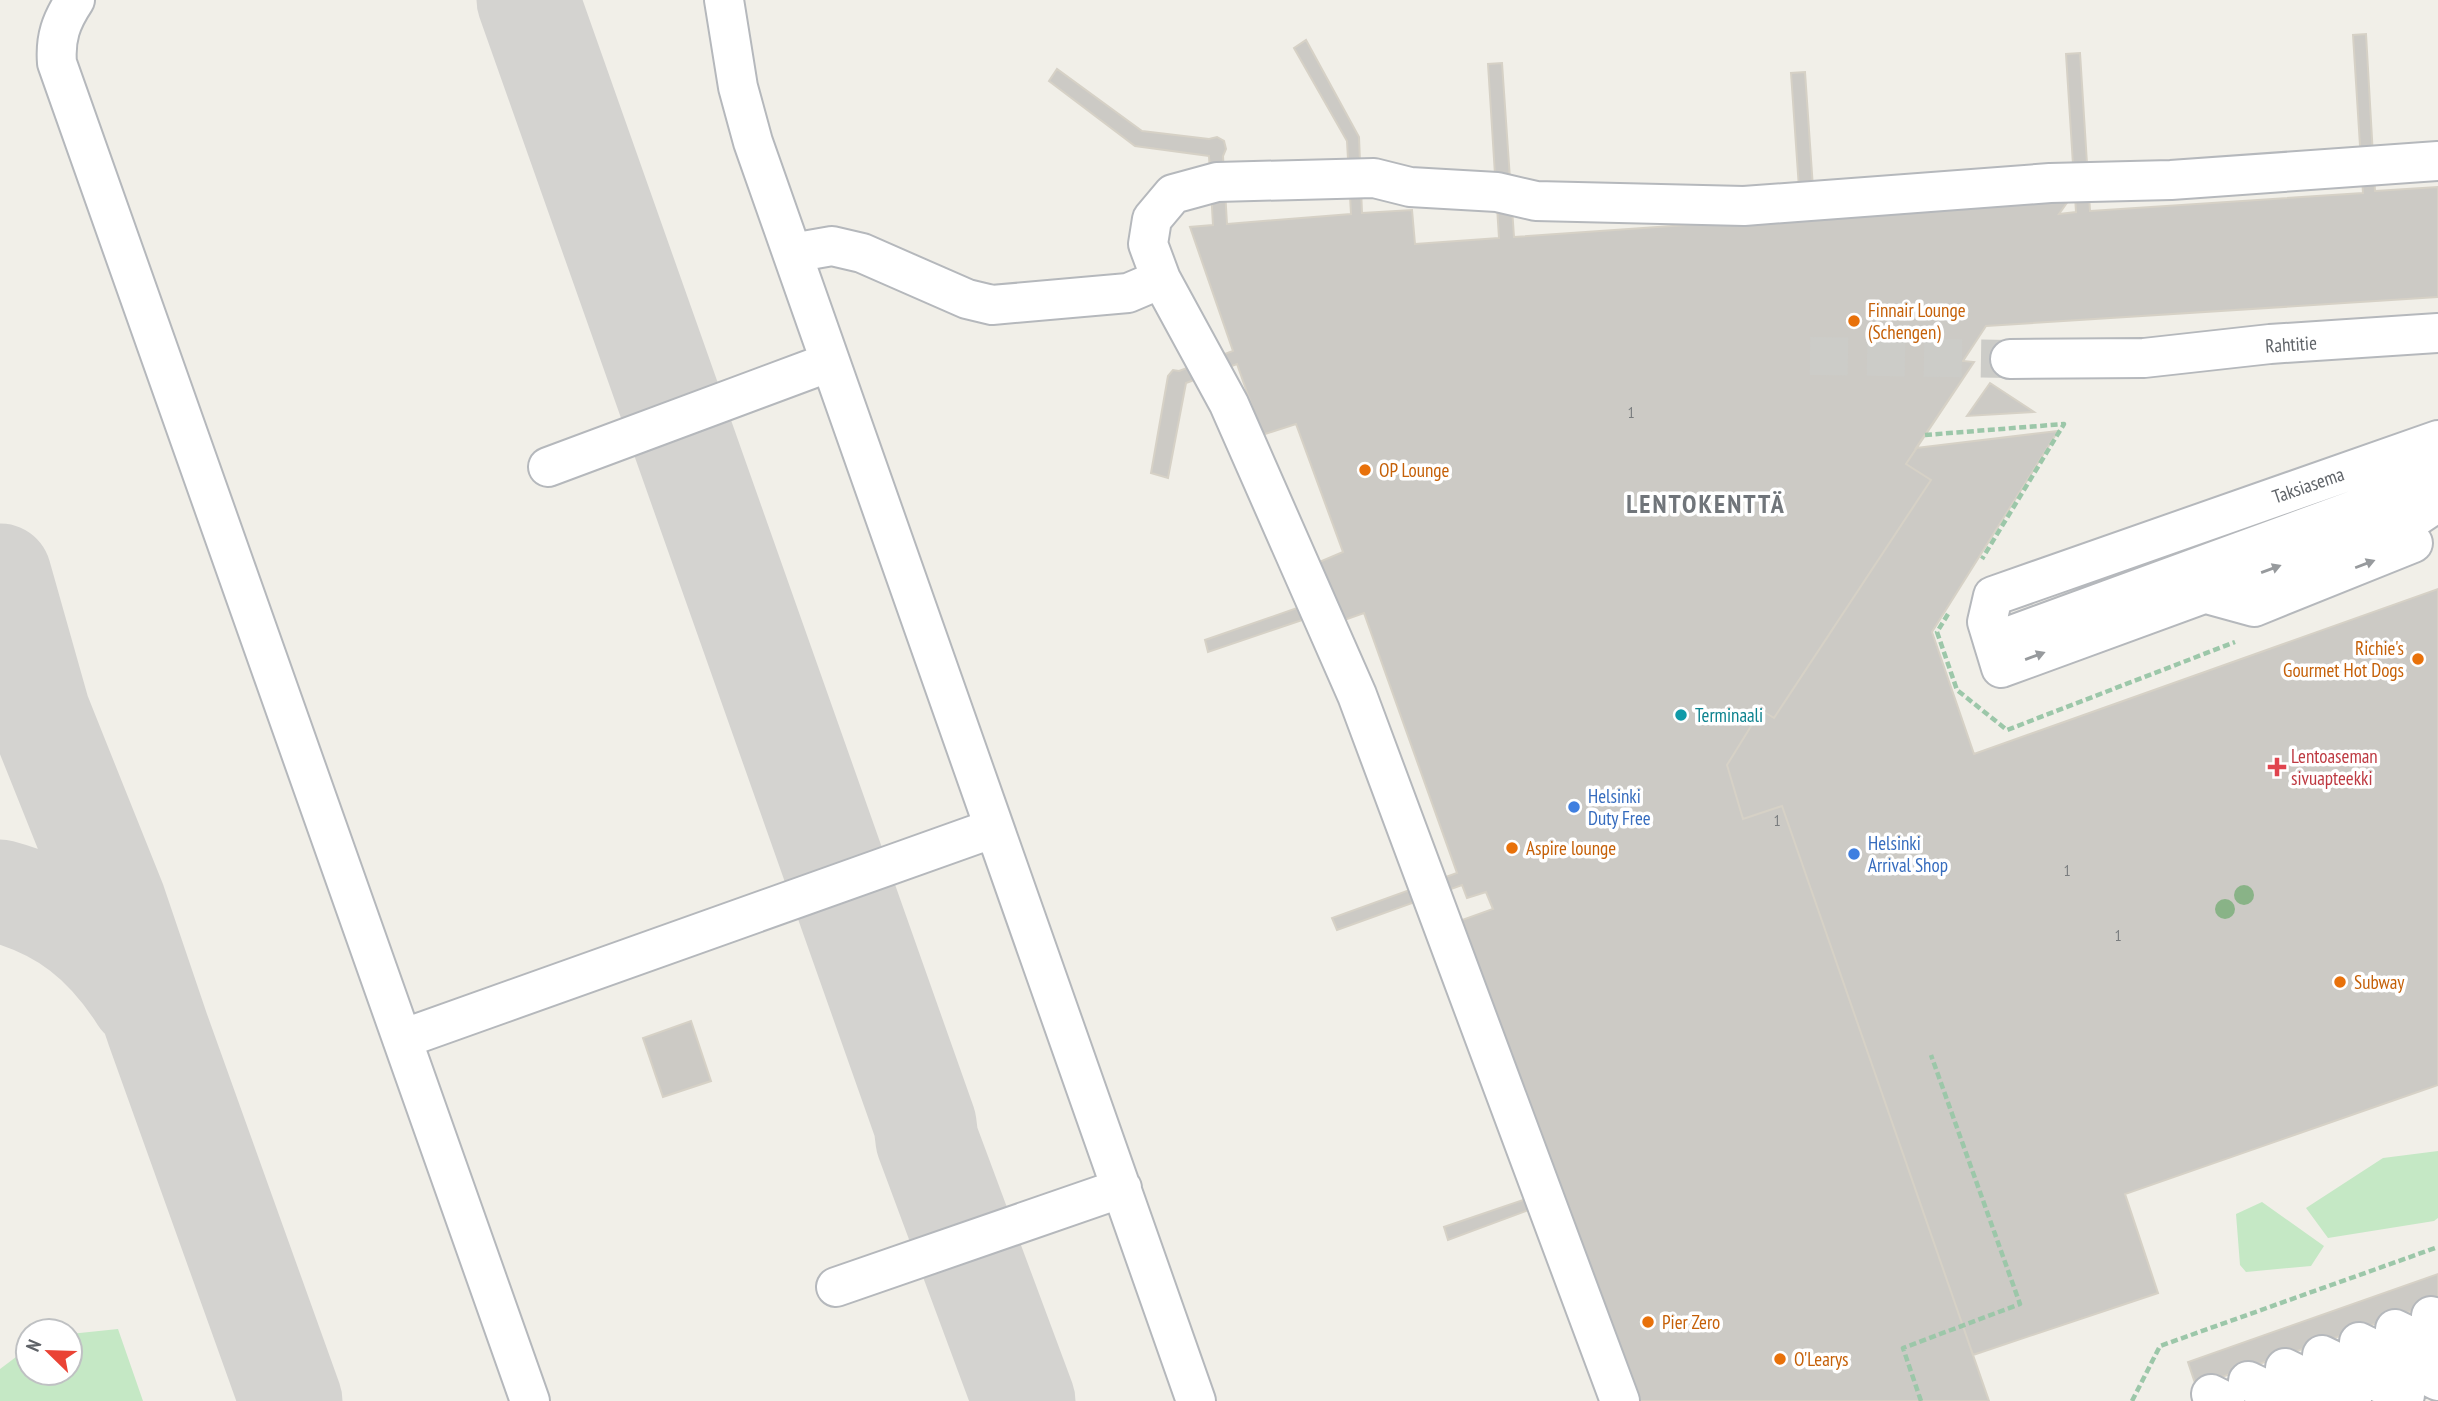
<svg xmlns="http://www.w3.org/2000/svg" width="2438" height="1401" font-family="'PT Sans Narrow',sans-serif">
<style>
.green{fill:#c5e8c5}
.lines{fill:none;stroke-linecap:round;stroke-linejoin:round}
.taxiway{stroke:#d4d3d0;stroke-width:103}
.building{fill:#cccac5;stroke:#d6d1c6;stroke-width:2}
.minor-tunnel{stroke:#ccccc8;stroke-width:38;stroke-dasharray:38 19;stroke-linecap:butt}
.minor-casing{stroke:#b5b8bc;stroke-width:42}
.path{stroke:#9cc7a9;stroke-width:4.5;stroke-dasharray:7 3.5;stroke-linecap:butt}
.minor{stroke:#fff;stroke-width:38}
.tree{fill:#89b387}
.oneway{fill:#979a9d}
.food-dot{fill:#e8710a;stroke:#fff;stroke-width:2.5}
.culture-dot{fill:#0f9aa8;stroke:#fff;stroke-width:2.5}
.health-dot{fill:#e0444e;stroke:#fff;stroke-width:2.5}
.shop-dot{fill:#3f7fe0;stroke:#fff;stroke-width:2.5}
.labels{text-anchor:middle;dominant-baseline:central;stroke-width:7;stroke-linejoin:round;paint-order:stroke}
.number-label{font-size:16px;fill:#7a7d7f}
.food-label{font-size:19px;fill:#c56008;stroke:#fff;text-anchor:start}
.street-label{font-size:19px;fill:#5f6368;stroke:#fff}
.culture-label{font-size:19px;fill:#0d838f;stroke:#fff;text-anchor:start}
.health-label{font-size:19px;fill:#be3a42;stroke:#fff;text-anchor:start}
.shop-label{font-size:19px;fill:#366cbe;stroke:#fff;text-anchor:start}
.district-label{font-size:26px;font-weight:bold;letter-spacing:2px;fill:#70757a;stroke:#fff}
</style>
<rect width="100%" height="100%" fill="#f1efe8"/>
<path class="green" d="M2438 1151V1218L2434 1221 2328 1238 2306 1208 2383 1158Z
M2262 1202 2324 1246 2311 1266 2246 1272 2240 1265 2236 1214Z
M118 1329 143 1401H0V1369L28 1348V1373H70V1334Z"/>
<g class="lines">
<path class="taxiway" d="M528 0 925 1124 927 1140 1024 1401
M0 575 39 713 115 903 158 1030 291 1401
M0 891C64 908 106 942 141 997"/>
</g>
<path class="building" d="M2366 34 2375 191 2438 187V297L1986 326 1963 361 1974 362 1906 464 1931 480 1774 718 1761 710 1727 765 1743 819 1782 806 1989 1401H1633L1561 1198 1448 1240 1444 1227 1558 1188 1462 920 1493 909 1486 892 1467 898 1462 885 1337 930 1332 918 1457 873 1364 613 1313 631 1308 618 1208 652 1205 640 1303 606 1291 574 1343 552 1296 424 1262 435 1237 364 1186 383 1168 478 1151 473 1168 376 1173 370 1179 371 1233 351 1190 227 1213 225 1209 156 1135 146 1049 81 1057 69 1142 131 1209 139 1217 137 1224 141 1226 149 1223 156 1227 224 1351 214 1347 141 1294 48 1306 40 1359 137 1362 213 1412 210 1415 244 1499 238 1488 64 1502 63 1514 237 1801 217 1791 73 1805 72 1815 217 2069 200 2059 214 2076 212 2066 54 2080 53 2090 211 2363 193 2353 35Z
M2366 34 2375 191 2438 187V297L1986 326 1963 361 1974 362 1916 448 2058 431 1932 632 1974 754 2438 589V1085L2125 1194 2158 1293 1973 1355 1989 1401H1633L1561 1198 1448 1240 1444 1227 1558 1188 1462 920 1493 909 1486 892 1467 898 1462 885 1337 930 1332 918 1457 873 1364 613 1313 631 1308 618 1208 652 1205 640 1303 606 1291 574 1343 552 1296 424 1262 435 1237 364 1186 383 1168 478 1151 473 1168 376 1173 370 1179 371 1233 351 1190 227 1213 225 1209 156 1135 146 1049 81 1057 69 1142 131 1209 139 1217 137 1224 141 1226 149 1223 156 1227 224 1351 214 1347 141 1294 48 1306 40 1359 137 1362 213 1412 210 1415 244 1499 238 1488 64 1502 63 1514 237 1801 217 1791 73 1805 72 1815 217 2069 200 2059 214 2076 212 2066 54 2080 53 2090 211 2363 193 2353 35Z
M1990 383 2034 412 1967 416Z
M691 1021 711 1081 663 1097 643 1038Z
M2438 1274V1302L2196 1386 2188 1362Z"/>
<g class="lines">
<path class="minor-tunnel" d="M1810 356 2010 359"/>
<defs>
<path id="minor" d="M75 0C61 21 55 38 57 63L530 1401
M724 0 738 87 753 142 1196 1401
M792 253 832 246 862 253 967 299 992 305 1128 293 1161 279
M2010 359 2144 358 2270 344 2438 333
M2438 440 1993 596 1987 622 2001 668 2417 516 2438 502
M548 467 830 362
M2201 587 2203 593 2254 607 2413 543
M1993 642 2438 479
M402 1039 994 828
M836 1287 1122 1188
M2431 1316 2438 1320
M2395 1329 2438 1350
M2359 1342 2438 1381
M2322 1355 2405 1395
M2285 1368 2352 1401
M2248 1381 2290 1401
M2211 1394 2225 1401
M1620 1401 1357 695 1229 404 1161 279 1148 244 1152 219 1173 194 1217 182 1374 178 1410 187 1497 192 1536 201 1744 206 2050 183 2171 180 2438 161"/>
</defs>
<use href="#minor" class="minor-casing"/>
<path class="path" d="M1925 435 2064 424 1982 559
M1948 614 1937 632 1957 690 2007 730 2235 642
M1921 1401 1903 1348 2020 1304 1931 1055
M2132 1401 2160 1346 2438 1247"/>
<use href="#minor" class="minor"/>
</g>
<g class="tree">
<circle cx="2244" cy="895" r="10"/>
<circle cx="2225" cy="909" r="10"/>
</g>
<defs><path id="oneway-solid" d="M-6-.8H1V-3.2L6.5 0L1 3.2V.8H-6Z" transform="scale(1.75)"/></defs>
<g class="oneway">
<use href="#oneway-solid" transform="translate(2365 564) rotate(-21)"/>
<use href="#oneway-solid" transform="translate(2271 569) rotate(-20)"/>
<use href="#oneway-solid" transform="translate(2035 656) rotate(-20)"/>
</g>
<g class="food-dot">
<circle cx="1854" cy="321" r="7"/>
<circle cx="1365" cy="470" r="7"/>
<circle cx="2418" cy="659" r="7"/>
<circle cx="1512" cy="848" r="7"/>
<circle cx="2340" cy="982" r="7"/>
<circle cx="1648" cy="1322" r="7"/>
<circle cx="1780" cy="1359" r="7"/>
</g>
<circle class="culture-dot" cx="1681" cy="715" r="7"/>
<path class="health-dot" d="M2273.5 756.5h7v7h7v7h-7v7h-7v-7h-7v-7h7z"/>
<g class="shop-dot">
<circle cx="1574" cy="807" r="7"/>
<circle cx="1854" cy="854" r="7"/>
</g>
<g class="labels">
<g class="number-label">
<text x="1631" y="412">1</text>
<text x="1777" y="820">1</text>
<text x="2067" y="870">1</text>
<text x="2118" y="935">1</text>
</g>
<g class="food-label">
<text x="1868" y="310">Finnair Lounge<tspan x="1868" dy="22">(Schengen)</tspan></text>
<text x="1379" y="470">OP Lounge</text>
<text x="2404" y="648" text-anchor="end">Richie's<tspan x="2404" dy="22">Gourmet Hot Dogs</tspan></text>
<text x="1526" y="848">Aspire lounge</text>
<text x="2354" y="982">Subway</text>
<text x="1662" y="1322">Pier Zero</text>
<text x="1794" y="1359">O'Learys</text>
</g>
<g class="street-label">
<text transform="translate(2291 344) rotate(-4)">Rahtitie</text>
<text transform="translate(2308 485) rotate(-19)">Taksiasema</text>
</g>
<g class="culture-label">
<text x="1695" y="715">Terminaali</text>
</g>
<g class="health-label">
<text x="2291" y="756">Lentoaseman<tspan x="2291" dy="22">sivuapteekki</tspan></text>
</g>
<g class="shop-label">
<text x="1588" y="796">Helsinki<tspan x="1588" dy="22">Duty Free</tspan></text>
<text x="1868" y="843">Helsinki<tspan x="1868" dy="22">Arrival Shop</tspan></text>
</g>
<g class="district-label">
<text x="1706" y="503">LENTOKENTTÄ</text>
</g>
</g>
<g transform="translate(49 1352) rotate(293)"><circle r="33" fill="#ffffff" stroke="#bfc1c3" stroke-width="2"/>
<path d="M0-5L12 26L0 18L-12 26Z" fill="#ea4335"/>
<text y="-10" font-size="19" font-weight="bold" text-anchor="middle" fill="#5f6368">N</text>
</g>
</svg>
